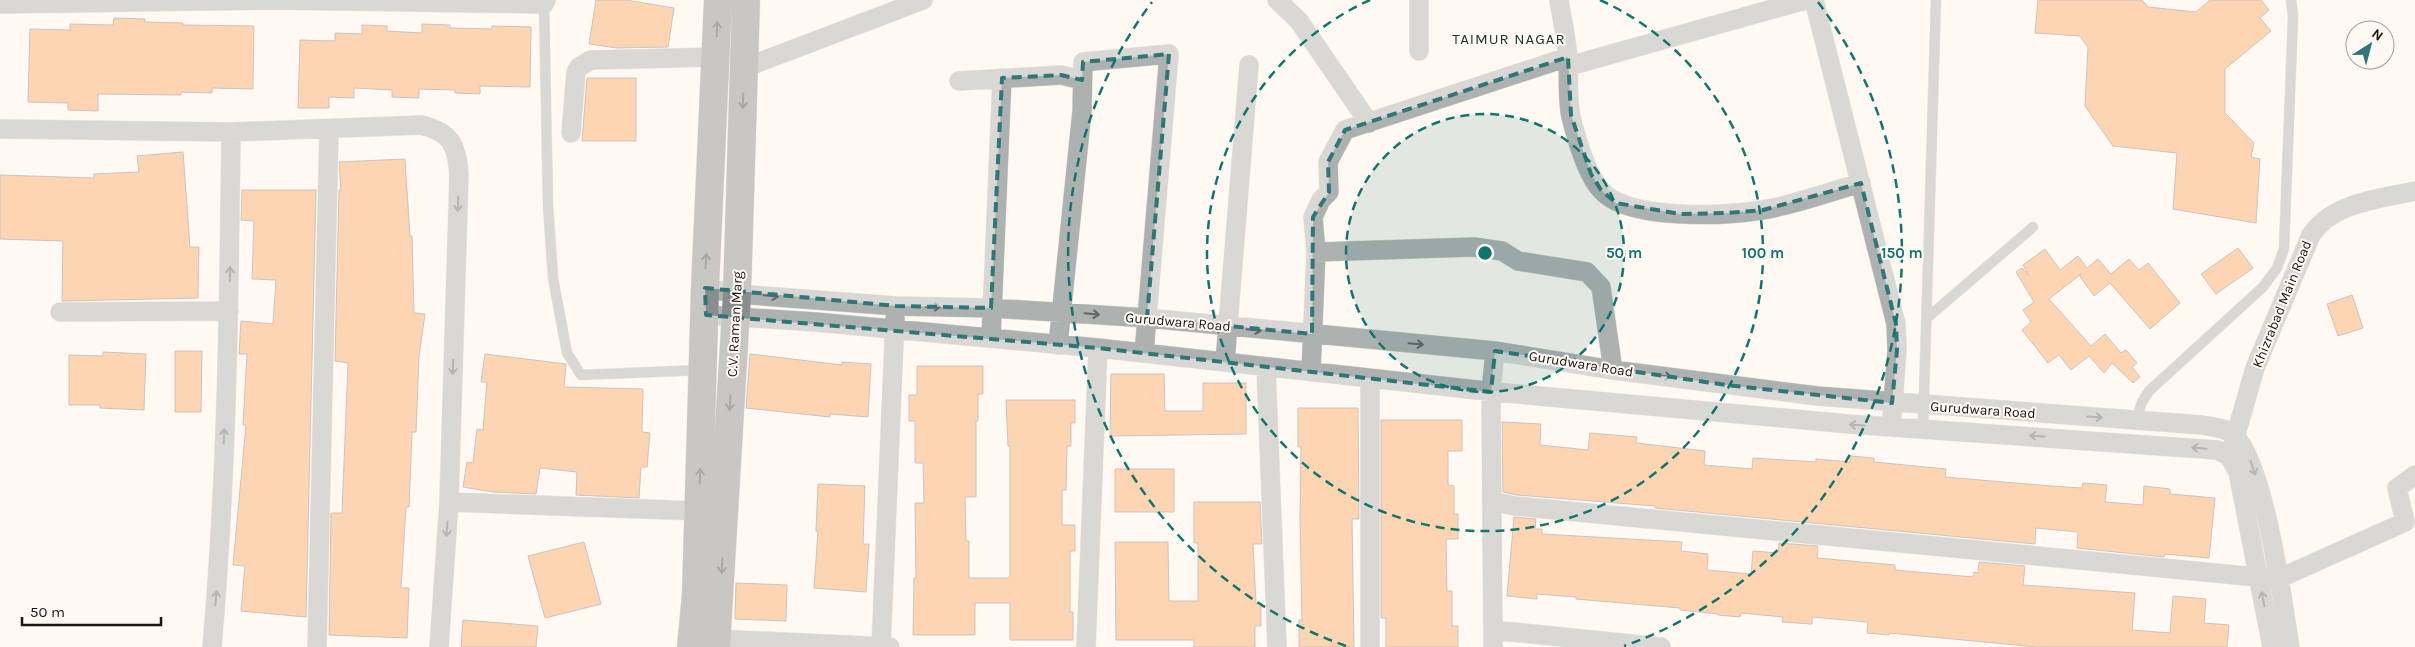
<svg xmlns="http://www.w3.org/2000/svg" width="2415" height="647" font-family="Karla,sans-serif">
<style>
.building{fill:#fdaa67;stroke:#8b8581}
.lines{fill:none;stroke-linecap:round;stroke-linejoin:round}
.lane-casing{stroke:#dad4d0;stroke-width:11}
.street-casing{stroke:#dad4d0;stroke-width:20}
.secondary-casing{stroke:#dad4d0;stroke-width:29}
.lane{stroke:#adb1b0;stroke-width:10}
.street{stroke:#adb1b0;stroke-width:19}
.secondary{stroke:#888d8d;stroke-width:28}
.oneway{stroke:#454646}
.oneway2{stroke:#636463}
.marked{fill:none;stroke:#2d7777;stroke-width:4;stroke-dasharray:10 6;stroke-linejoin:round}
.ring{fill:none;stroke:#0f766e;stroke-width:2.5;stroke-dasharray:9 6}
.labels{text-anchor:middle;dominant-baseline:central;stroke-width:4;stroke-linejoin:round;paint-order:stroke}
.street-label{font-size:14px;fill:#191716;stroke:#fff8f3}
.neighbourhood-label{font-size:15px;letter-spacing:1px;fill:#123535;stroke:#fff8f3}
.centre{fill:#0f766e;stroke:#fff8f3;stroke-width:2.5}
.ring-label{font-size:15px;text-anchor:middle;font-weight:bold;fill:#0f766e;stroke:#fff8f3;stroke-width:4;stroke-linejoin:round;paint-order:stroke}
</style>
<rect width="100%" height="100%" fill="#fff8f3"/>
<path class="building" d="M596 0H626L674 8 668 47 617 48 589 44Z
M2038 0H2142L2148 7 2196 12 2210 0H2261L2269 10 2260 18 2271 31 2225 69V113L2254 143 2251 157 2260 159 2256 223 2173 209 2177 153 2113 146 2085 106 2088 47 2080 36 2035 33Z
M114 18 145 19V22L183 23V25L254 26 253 89 212 88V93L181 92V95L98 94V111L68 110V103L28 102 30 29 70 30V24L113 25Z
M422 24 450 25V28L492 29V26L531 27 530 87 480 86V94L455 93V90L419 89V98L392 97V90L354 88V98L329 97V108H298L300 40 335 41V33L362 34V25L387 26V31L422 33Z
M587 78H636V141H582Z
M183 152 190 247H199L198 298 62 301 63 241 0 239V175L94 178V174L139 172 137 156Z
M405 159 410 236H412L414 313 425 314 419 356 416 432H412L409 507H406L401 588H409L407 638 329 635 331 513H342L348 363 335 361 339 190H341L339 162Z
M242 190H316L306 617 241 611 245 566 233 565 246 425H243L247 354H239L241 321 273 324 276 280 252 279 254 221 241 220Z
M2238 248 2253 268 2216 294 2201 274Z
M2045 249 2060 270 2078 256 2087 268 2098 259 2111 274 2129 259 2139 270 2148 263 2180 303 2150 329 2110 283 2094 296 2079 275 2081 274 2049 299 2091 346 2105 334 2121 353 2126 350 2137 363 2132 367 2140 377 2133 383 2112 363 2104 373 2089 356 2071 370 2059 355 2048 363 2022 330 2031 322 2023 310 2034 302 2016 272 2022 268 2029 276 2023 265Z
M2352 295 2363 328 2338 336 2327 304Z
M175 351H202L201 412H175Z
M103 352 146 354 144 410 100 408V405H69V355L103 356Z
M485 354 566 364 564 387 643 389 642 432 650 433 647 467H641L639 498 576 495 577 472 540 468 536 494 494 492 463 487 467 462 473 463 477 429 483 430 487 382H481Z
M750 354 842 365V362L871 364 868 417 830 414V417L746 408Z
M917 366H983V394H978V421H976V497H965L966 541H969V578H1008L1010 576V446H1008L1006 400H1075V423H1071V446H1067L1066 490H1062V525H1075V551H1070V612H1073V640H1010V603H975V635H913L914 578H916L915 503H924L923 463H915V421H909V395H917Z
M1111 374H1164L1165 411H1203V383H1246V434L1110 436Z
M1298 408H1358L1359 519H1352L1354 647H1299V620H1302L1300 519 1301 447H1298Z
M1381 420H1462V451H1448V485L1454 486V514H1458V539H1446L1447 591H1452V626H1458V647H1386V618H1381Z
M1502 422 1541 424 1540 445 1588 450 1590 433 1637 437 1636 443 1705 451 1704 465 1752 469 1753 458 1816 462V459L1850 462V456L1874 458V462L1946 469 1945 477 2051 486 2082 488 2083 483 2107 485 2105 502 2143 505 2144 486 2170 489V494L2215 498 2209 558 2165 554 2164 557 2077 548 2078 532 2036 528 2035 544 1655 508V506L1517 495 1503 492Z
M1115 469H1174V512H1115Z
M818 484 865 486 863 544H869L866 592 814 588 818 531H816Z
M1194 502H1260L1262 544H1253L1256 603H1261V626H1255V647H1194V640H1116L1115 542H1168L1169 601H1198V543H1194Z
M1514 517 1536 519 1535 529H1542V534L1682 542 1681 551 1708 554 1707 570 1751 574 1753 551 1778 553 1779 543 1818 546 1817 558 1895 565V570L1973 577 1974 572 1978 573 1979 562 2025 566 2023 585 2135 593 2132 630 2170 633 2173 596 2206 599 2204 623 2229 625 2227 647H2037L1889 633V635L1867 633 1868 622 1812 617V624L1782 622 1783 617 1741 613 1740 617 1718 615V614L1680 610V608L1576 599V597L1537 594V599L1507 596Z
M584 542 601 604 545 618 528 556Z
M736 583 787 585 786 621 735 619Z
M463 620 538 626 536 647H461Z"/>
<g class="lines">
<defs>
<path id="lane" d="M544 4 548 205 553 278 567 353 581 375 701 370
M1927 318 2033 227
M2136 420 2142 402 2149 391 2263 287 2277 268 2284 249 2293 16 2291 0
M1923 429 1936 0"/>
<path id="street" d="M1277 0 1299 21 1369 123
M1559 0C1562 20 1567 40 1568 60 1569 78 1567 99 1571 117 1576 137 1587 175 1601 190 1627 221 1724 216 1762 210 1795 205 1828 192 1861 183
M1814 0 1896 324 1897 350 1892 416
M0 4 274 0 544 4 546 0
M1419 51V0
M1569 66 1805 0
M744 68 923 0
M959 81 1061 75 1082 80
M0 129 231 132 421 125C451 132 457 145 459 175L449 502 439 647
M571 133 576 72 579 67 591 60 716 57
M1316 252 1474 247 1502 251 1518 261 1587 272 1601 287 1613 370
M705 288 737 294 896 306 991 308 1147 318 1495 351 1613 370 1817 396 2202 425C2213 427 2226 428 2234 435 2264 462 2283 603 2290 647
M60 312 229 311
M706 315 816 322 1098 348 1495 392 1849 424 2217 450 2229 456 2238 472 2272 647
M991 338 1002 78
M1058 345 1082 111 1083 62 1169 54 1144 353
M1225 362 1249 65
M1266 367 1277 647
M1311 372 1316 252 1313 217 1321 200 1329 192 1328 162 1345 130 1568 57
M2232 448 2255 368 2311 235C2333 202 2380 199 2415 191
M1492 501 1515 506 2278 579 2405 522 2397 488 2415 475
M449 502 699 511
M1493 630 1661 647
M717 639 890 647
M212 647C227 476 229 304 231 132
M317 647 329 129
M881 647 895 318
M1086 647 1098 348
M1370 647V379
M1493 647 1491 392 1495 351"/>
<path id="secondary" d="M691 647 696 594 705 288 718 0
M716 647 737 294 746 0"/>
</defs>
<use href="#lane" class="lane-casing"/>
<use href="#street" class="street-casing"/>
<use href="#secondary" class="secondary-casing"/>
<use href="#lane" class="lane"/>
<use href="#street" class="street"/>
<use href="#secondary" class="secondary"/>
</g>
<defs><path id="oneway-shaft" d="M-6 0H5M1.5-3L5.5 0L1.5 3" fill="none" stroke-width="1.6" stroke-linecap="round" stroke-linejoin="round" transform="scale(1.25)"/></defs>
<g class="oneway">
<use href="#oneway-shaft" transform="translate(717 29) rotate(-88)"/>
<use href="#oneway-shaft" transform="translate(743 101) rotate(92)"/>
<use href="#oneway-shaft" transform="translate(706 261) rotate(-87)"/>
<use href="#oneway-shaft" transform="translate(730 403) rotate(93)"/>
<use href="#oneway-shaft" transform="translate(700 476) rotate(-88)"/>
<use href="#oneway-shaft" transform="translate(722 566) rotate(93)"/>
</g>
<g class="oneway2">
<use href="#oneway-shaft" transform="translate(458 204) rotate(92)"/>
<use href="#oneway-shaft" transform="translate(230 274) rotate(-89)"/>
<use href="#oneway-shaft" transform="translate(771 296) rotate(5)"/>
<use href="#oneway-shaft" transform="translate(933 307) rotate(1)"/>
<use href="#oneway-shaft" transform="translate(1092 314) rotate(5)"/>
<use href="#oneway-shaft" transform="translate(1254 330) rotate(6)"/>
<use href="#oneway-shaft" transform="translate(1416 344) rotate(5)"/>
<use href="#oneway-shaft" transform="translate(453 367) rotate(92)"/>
<use href="#oneway-shaft" transform="translate(1664 376) rotate(8)"/>
<use href="#oneway-shaft" transform="translate(2095 417) rotate(4)"/>
<use href="#oneway-shaft" transform="translate(1857 425) rotate(-177)"/>
<use href="#oneway-shaft" transform="translate(224 436) rotate(-88)"/>
<use href="#oneway-shaft" transform="translate(2037 436) rotate(-176)"/>
<use href="#oneway-shaft" transform="translate(2199 448) rotate(-175)"/>
<use href="#oneway-shaft" transform="translate(2253 468) rotate(72)"/>
<use href="#oneway-shaft" transform="translate(447 529) rotate(94)"/>
<use href="#oneway-shaft" transform="translate(216 598) rotate(-85)"/>
<use href="#oneway-shaft" transform="translate(2263 599) rotate(-101)"/>
</g>
<path d="M0 0H2415V647H0ZM1169 54 1147 318 1312 334 1313 217 1329 192 1328 162 1345 130 1568 57 1571 115 1591 174 1601 190 1616 203 1680 214 1728 213 1763 210 1861 183 1896 324 1897 350 1892 403 1726 385 1495 351 1491 392 1098 348 706 315 705 288 896 306 991 308 1002 78 1061 75 1082 80 1083 62Z" fill="#fff8f3" fill-opacity=".55" fill-rule="evenodd"/>
<path class="marked" d="M1169 54 1147 318 1312 334 1313 217 1329 192 1328 162 1345 130 1568 57 1571 115 1591 174 1601 190 1616 203 1680 214 1728 213 1763 210 1861 183 1896 324 1897 350 1892 403 1726 385 1495 351 1491 392 1098 348 706 315 705 288 896 306 991 308 1002 78 1061 75 1082 80 1083 62Z"/>
<circle cx="1485" cy="253" r="139" fill="#0f766e" fill-opacity=".12"/>
<g class="ring">
<circle cx="1485" cy="253" r="139"/>
<path d="M1600 0A278 278 0 1 1 1370 0"/>
<path d="M1346 646A417 417 0 0 1 1152 2M1818 2A417 417 0 0 1 1624 646"/>
</g>
<g class="labels">
<g class="street-label">
<text transform="translate(2282 304) rotate(-68)">Khizrabad Main Road</text>
<text transform="translate(1178 322) rotate(5)">Gurudwara Road</text>
<text transform="translate(735 324) rotate(-87)">C.V. Raman Marg</text>
<text transform="translate(1581 364) rotate(9)">Gurudwara Road</text>
<text transform="translate(1983 410) rotate(4)">Gurudwara Road</text>
</g>
<g class="neighbourhood-label">
<text x="1509" y="39">TAIMUR NAGAR</text>
</g>
</g>
<circle cx="1485" cy="253" r="8" class="centre"/>
<g class="ring-label">
<text x="1624" y="258">50 m</text>
<text x="1763" y="258">100 m</text>
<text x="1902" y="258">150 m</text>
</g>
<g transform="translate(2370 45) rotate(36)"><circle r="24" fill="#fff8f3" stroke="#a39e9b"/>
<path d="M0-4L9 19L0 12L-9 19Z" fill="#2d7777"/>
<text y="-8" font-size="14" font-weight="bold" text-anchor="middle" fill="#191716">N</text>
</g>
<path d="M22 617v8h139v-8" fill="none" stroke="#191716" stroke-width="2.5"/>
<text x="30" y="617" font-size="15" fill="#191716" stroke="#fff8f3" stroke-width="4" paint-order="stroke">50 m</text>
</svg>
